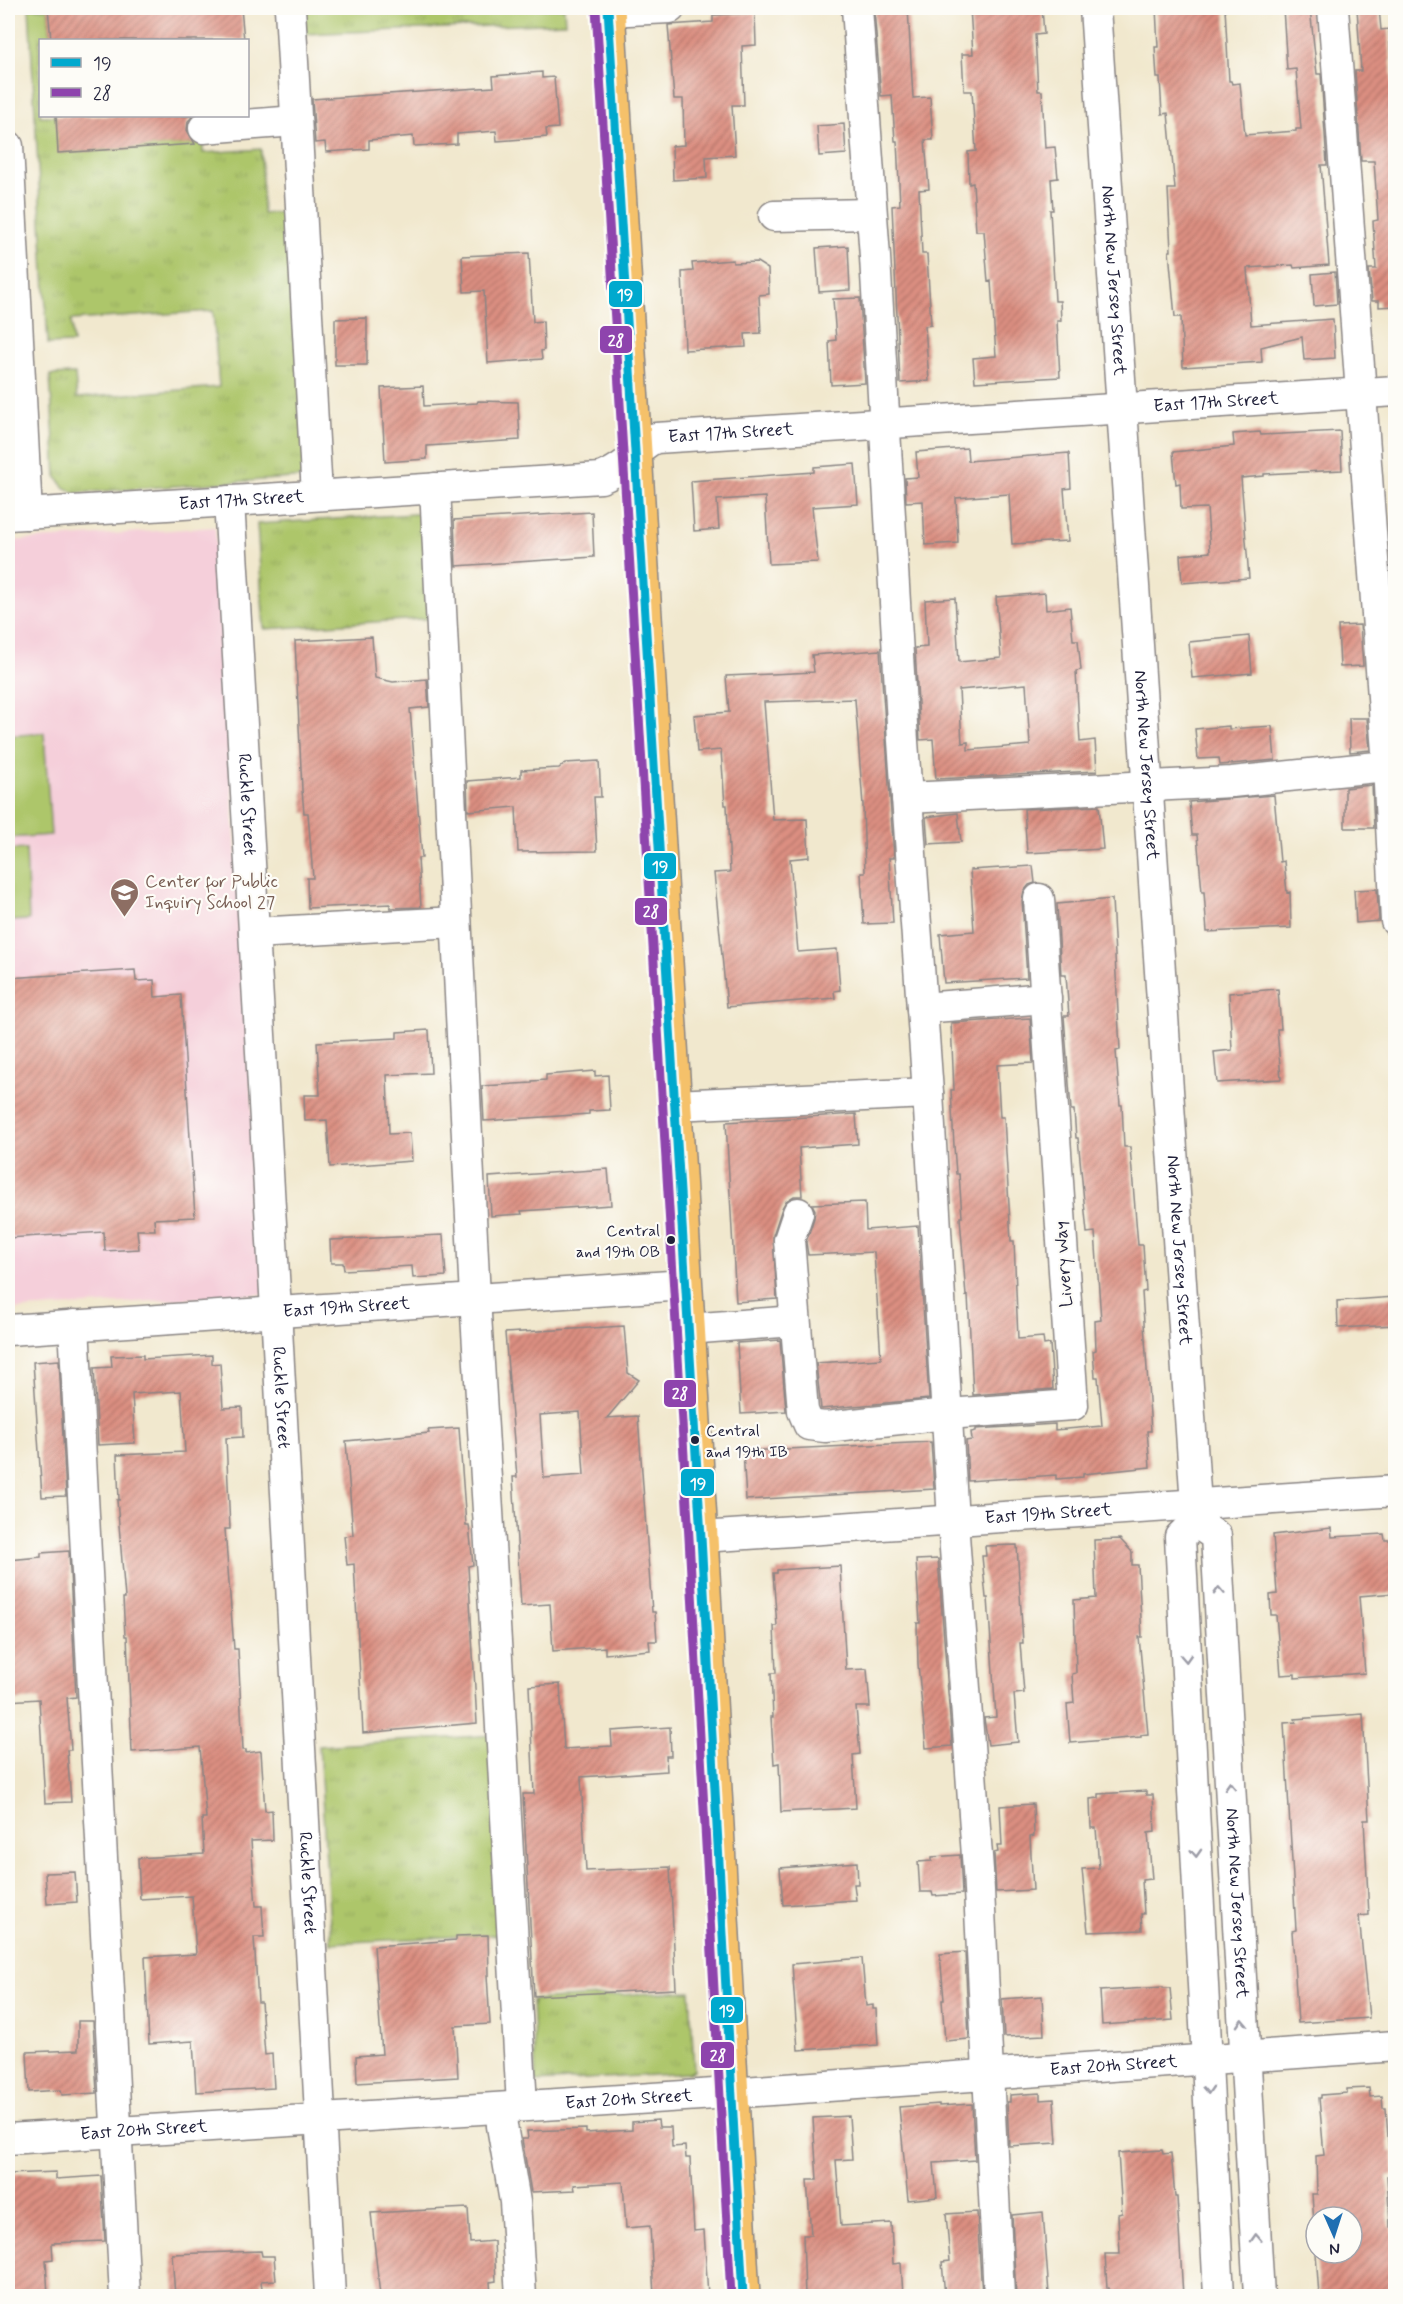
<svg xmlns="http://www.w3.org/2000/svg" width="1403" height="2304" font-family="Mynerve,sans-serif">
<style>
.built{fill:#f5cfda}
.grass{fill:url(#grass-tufts);stroke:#687453;stroke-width:1.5}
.park{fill:#adc66b;stroke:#687453;stroke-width:1.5}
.building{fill:url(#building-hatch);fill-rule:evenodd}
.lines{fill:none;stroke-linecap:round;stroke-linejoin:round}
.minor-casing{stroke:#8a8584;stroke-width:33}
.major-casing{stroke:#8a8584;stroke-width:36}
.minor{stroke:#fff;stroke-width:30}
.major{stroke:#f5c16b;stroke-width:33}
.bus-1-casing{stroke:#fdfcf7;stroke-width:14}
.bus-2-casing{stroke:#fdfcf7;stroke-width:14}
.bus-1{stroke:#00a9ce;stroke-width:9}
.bus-2{stroke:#8e44ad;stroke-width:9}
.oneway{stroke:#9c9ca7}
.bus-dot{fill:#22223b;stroke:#fdfcf7;stroke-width:2}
.labels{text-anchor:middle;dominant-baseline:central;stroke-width:4.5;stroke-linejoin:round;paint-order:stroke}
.bus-label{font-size:16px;fill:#22223b;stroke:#fdfcf7;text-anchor:end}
.street-label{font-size:18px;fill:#22223b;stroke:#fdfcf7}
.education-label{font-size:18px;fill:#785e54;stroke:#fdfcf7;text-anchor:start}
.line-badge{stroke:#fdfcf7;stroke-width:2}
.badge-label{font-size:16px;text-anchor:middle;font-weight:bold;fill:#fff}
</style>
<defs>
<pattern id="grass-tufts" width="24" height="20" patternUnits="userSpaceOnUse" patternTransform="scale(1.5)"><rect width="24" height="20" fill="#adc66b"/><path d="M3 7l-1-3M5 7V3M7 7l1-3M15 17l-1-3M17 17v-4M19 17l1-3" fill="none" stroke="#95aa5e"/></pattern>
<pattern id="building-hatch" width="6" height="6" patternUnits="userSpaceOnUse" patternTransform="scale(1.5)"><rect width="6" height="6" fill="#dc8f81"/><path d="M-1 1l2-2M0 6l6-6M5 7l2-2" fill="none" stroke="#b2746b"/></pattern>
</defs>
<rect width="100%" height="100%" fill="#fdfcf7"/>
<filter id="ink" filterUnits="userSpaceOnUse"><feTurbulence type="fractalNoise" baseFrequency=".0167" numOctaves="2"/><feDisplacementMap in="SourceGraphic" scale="12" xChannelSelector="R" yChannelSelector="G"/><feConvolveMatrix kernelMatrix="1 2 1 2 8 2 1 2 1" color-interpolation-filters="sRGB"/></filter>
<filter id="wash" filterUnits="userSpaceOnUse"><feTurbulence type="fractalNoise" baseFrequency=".008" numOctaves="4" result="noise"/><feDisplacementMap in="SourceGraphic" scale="24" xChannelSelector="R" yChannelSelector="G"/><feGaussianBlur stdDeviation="1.35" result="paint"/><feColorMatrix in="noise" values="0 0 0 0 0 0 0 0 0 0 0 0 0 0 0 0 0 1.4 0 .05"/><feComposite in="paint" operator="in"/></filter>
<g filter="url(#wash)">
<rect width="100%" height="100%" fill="#f1e8ce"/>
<path class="built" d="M215 527 264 1294 8 1310V541Z"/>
<path class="grass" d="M29 8H48L51 40H40V116H56L59 153 203 143V153L261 149 263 214 296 211 306 477 75 493 64 487 56 476 50 375 75 374 77 398 219 387 213 311 71 320 73 343 48 344Z
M302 8H564L565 23 304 34Z
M429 513 436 618 264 629 257 524Z
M496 1735 507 1934 331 1943 319 1746Z
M690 1991 694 2070 689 2073 536 2082 532 2000Z"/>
<path class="park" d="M44 733 51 835 8 838V736Z
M26 849 29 920 8 921V850Z"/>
<g id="blocks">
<path class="building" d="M48 8H241L244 40H51Z
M908 8 913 98 930 97 933 140H925L929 189 919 190 922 254H927L931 325 925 326 929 381 900 383 892 206 900 205 897 141H895L892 95 881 96 874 9Z
M970 8H1042L1044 34 1035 35 1038 91H1042L1045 148 1055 147 1058 178 1051 179 1053 210H1050L1055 301H1060L1061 321H1057L1060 377 975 382 973 358 996 356 991 281 988 282 984 231H976L973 183 969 184 968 152 976 151 972 91H964L962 54H973Z
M1156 8H1225L1229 81H1231L1232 84 1240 83 1245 135 1296 131V129H1301L1296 69 1287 70 1283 8H1310L1317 74H1321L1327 165H1321L1329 265 1294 268 1293 265 1247 268 1251 325 1333 319 1335 358 1304 360 1302 337 1261 347 1262 362 1183 367 1181 317H1175L1169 251H1171L1168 189H1175L1168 113 1162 114 1160 78H1157L1155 47H1158Z
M1357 8H1379L1381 30 1389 29 1395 129V306L1379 307V301H1372L1369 269H1376L1373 221 1378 220 1374 161H1361L1355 71H1361Z
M755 13 756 45 742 46 744 105H732L735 155 706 157 707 178 673 180 672 146 684 145 683 99H674L668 25 713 22V15Z
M542 72V78L554 77 558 128 546 129 547 137 497 141 496 131 457 134V144L414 146 413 136 369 140V149L326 152 325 142 315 143 312 99 494 87 493 76Z
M56 116H193L188 121 187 130 195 144 58 153Z
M844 124 846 154 819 156 817 126Z
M848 246 850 290 819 292 816 248Z
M529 253 533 322 543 321 544 350 541 351 542 359 488 363 484 291 464 292 462 256Z
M733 260V263L757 262 768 269 769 294 759 295 761 333 745 334 746 347 685 350 682 272 693 271 692 263Z
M1335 272 1337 304 1314 306 1312 274Z
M860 298 865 383 831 385 829 341 836 340 833 299Z
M367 318V365H335V319Z
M423 386 424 406 477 403 478 401 518 402 520 440 427 446V459L385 462 381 388Z
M1340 431 1342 470 1264 474V476L1241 478 1249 578 1182 583 1180 555 1210 552 1207 508 1181 509 1180 483 1176 484 1173 452 1234 446 1233 434 1260 432 1261 435Z
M967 448 968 461 1069 453 1071 488 1064 489 1068 541 1012 544 1009 494 956 498 958 543 925 545 923 501 906 502 905 478 918 477 916 452Z
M855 464 858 504 812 507 818 562 769 564 765 497 717 500 719 529 694 531 691 481 814 472V467Z
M592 512 594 557 456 566 454 520Z
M1045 593 1046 610 1070 607 1073 640H1078L1081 670 1076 671 1080 742 1095 740 1097 771 936 779 933 739 920 740 915 648 927 647 925 600 955 598 959 662 1001 658 996 597ZM1026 684 1030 745 968 750V742L962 743 959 690Z
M1360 625 1363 666 1340 667 1338 626Z
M1249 636 1252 673 1192 678 1189 642Z
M372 637 375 678 393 682 427 679 429 707 410 709 422 858H418L421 907 390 908V904L308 908 307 878H313L308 813H304L302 790 295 641Z
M880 650 894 858H889L893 923 864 924 861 873H865L863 805 855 699 764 702 773 820 807 819 809 857 790 859 798 952 837 949 840 990 834 991 835 998 727 1007 714 873 730 872 727 805H725L721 750 697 752 694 715 729 712 726 676 814 672 812 655Z
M1349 718H1367L1370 750 1350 752Z
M1229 726V729L1272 726 1275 760 1220 765 1219 758 1198 759 1195 729Z
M599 761 601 797H594L597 851 518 852 516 807 468 811 467 781 521 777V770L559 768 565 763Z
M1372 785 1374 828H1345V788Z
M1274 795 1280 862 1284 861 1287 893 1290 892 1291 928 1207 932 1204 892H1202L1197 835H1192L1189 802Z
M1099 806 1103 849 1027 853 1024 809Z
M958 813 961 842 928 844 926 817Z
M1033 866 1035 883 1029 885 1024 891 1022 900 1027 978 944 983 940 934 974 931 970 870Z
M1377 889 1379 921 1356 923 1354 890Z
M1112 899 1120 1050 1116 1051 1120 1105H1122L1124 1147H1130L1138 1245H1143L1146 1291 1142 1292 1151 1431H1147L1150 1467 1083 1474V1477L1056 1479V1475L968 1481 966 1441 972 1440 971 1432 976 1431V1429L1055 1424V1430L1102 1426 1098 1377H1095L1093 1351 1096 1350 1095 1321 1101 1320 1095 1232 1087 1233 1078 1138H1076L1074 1110H1071L1064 1016H1069L1066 975H1061L1057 904Z
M135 970 136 981 154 980 155 997 181 995 195 1217 154 1219 155 1230H137L139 1249 105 1251 104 1232 8 1238V978Z
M1278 989 1281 1029H1277L1281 1079 1217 1083 1214 1052 1232 1050 1229 993Z
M1030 1018 1033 1063 997 1065 1000 1117H1004L1011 1241H1014L1018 1339 1043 1337 1044 1345 1050 1344 1053 1389 973 1395 968 1295 966 1296 960 1217H962L959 1174H956L954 1146 951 1090H954L951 1023Z
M429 1030 431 1073 387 1075 389 1134 410 1133 412 1161 330 1167 327 1120 305 1121 304 1095H320L317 1042 397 1038V1032Z
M595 1071V1076L608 1075 610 1110 589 1111V1114L484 1121 482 1086 532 1083V1081L546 1080V1075Z
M856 1114 858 1144 799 1148 802 1196H794L786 1201 782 1208 773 1235 777 1299 736 1302 726 1122Z
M608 1169 611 1205 521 1211 522 1214 491 1216 489 1177Z
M865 1202 866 1230 918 1226 929 1399 821 1409 816 1363 881 1359 874 1252 808 1255 806 1242 814 1218 815 1210 812 1204Z
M443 1235 446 1276 413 1278 412 1266 344 1270 343 1263H331L330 1240Z
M1395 1297V1325L1338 1328 1337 1301Z
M624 1326 628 1373 639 1380 607 1418 638 1416 652 1612H655L657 1641H649L650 1650 605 1654V1647L553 1651 550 1604 521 1606 513 1477H517L505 1333ZM580 1412 584 1475 544 1478 540 1415Z
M780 1340 786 1411 741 1414 737 1343Z
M143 1355V1359L212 1355V1364L220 1363 223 1408 242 1407 243 1437 226 1438 230 1529H225L234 1649H238L243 1750H246V1753L261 1751 265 1811 272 1810 273 1840 251 1841 256 1906H262L264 1937H254L258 2002H261L265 2055 272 2054 274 2088 196 2092 193 2041 149 2044 145 1957 196 1954 192 1896 140 1899 138 1858 204 1854 202 1818H206L200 1747 132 1752 127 1636H125L123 1598H125L117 1500H119L117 1455 185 1452 181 1391 132 1394 135 1443 98 1445 94 1368 112 1367 111 1356Z
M59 1360 66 1496 42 1497 33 1362Z
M459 1428 466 1525H469L473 1565 468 1566 477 1723 363 1733 354 1564 347 1565 344 1536 353 1535 346 1441 429 1433 428 1430Z
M931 1442 934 1489 746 1500 743 1451Z
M1331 1528 1332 1537 1384 1534 1385 1540H1395V1593L1359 1596 1365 1673 1295 1678V1674L1281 1675 1276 1615H1271L1270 1595 1277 1594 1273 1535Z
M1120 1539 1132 1552V1565H1138L1142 1637H1139L1148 1734 1141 1735V1737L1070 1743 1067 1704 1074 1703 1072 1674 1076 1673 1074 1600 1096 1598 1094 1540Z
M1017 1545 1023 1643H1020L1024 1693 1014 1694 1018 1742 988 1745 984 1718 996 1717 988 1598H986L982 1556H986L985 1546Z
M69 1551 76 1697 67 1698 71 1750H67L71 1802 45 1803 39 1699 8 1701V1560L41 1557V1553Z
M938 1559 952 1746 926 1748 918 1664 917 1623H920L916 1560Z
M840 1566 846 1670 867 1669 870 1707H856L860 1754 853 1755 856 1808 781 1812 779 1763 774 1764 771 1717H773L771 1673H776L774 1626H777L773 1573H777V1570Z
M560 1684 564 1749 612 1746 611 1731 670 1727 671 1756H666L667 1771 581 1777 586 1871 670 1867 676 1989 534 1996 523 1794H534L529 1686Z
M1363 1714 1369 1820H1364L1369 1915 1359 1916 1369 2018 1298 2023 1292 1931 1296 1930 1284 1723 1296 1722 1295 1719Z
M1146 1791V1795H1153L1155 1832 1148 1833 1152 1879 1142 1880 1144 1914H1141L1142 1930 1088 1932 1082 1869 1099 1868 1096 1828H1091L1090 1799 1099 1798V1794Z
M1033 1804 1034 1836 1030 1837 1033 1890 996 1892 994 1853 998 1852 997 1846H1002L1000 1806Z
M960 1855 962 1894 933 1896 932 1892H920L918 1862 932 1861V1857Z
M857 1862 858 1884H854L856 1900 783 1905 780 1868Z
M75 1872 77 1902 47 1904 45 1873Z
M488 1935 489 1975H487L490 2024 455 2026 458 2077 357 2083 356 2056 382 2054 374 1946 456 1940V1936Z
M965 1952 969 2039 945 2041 942 2000H944L940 1954Z
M862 1958 866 2006 873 2005V2009H876L878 2045 798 2050 792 1964Z
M1163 1987V1988H1170L1173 2020 1102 2025 1100 1991Z
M1042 1996 1044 2035 1004 2037 1002 1999Z
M78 2021H93L97 2093 62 2095 61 2090 29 2092 27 2052 78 2050Z
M1369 2088 1370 2097 1382 2096 1383 2108H1386L1389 2152 1393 2151 1394 2175 1387 2176 1390 2227H1393L1395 2257V2296H1319L1316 2253H1352V2217H1316V2251L1312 2194H1317L1316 2156 1324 2155 1319 2098H1321V2095L1347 2093V2089Z
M1040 2093V2100L1054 2099 1057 2143 1009 2146 1007 2102H1010V2095Z
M939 2104V2106L972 2104 975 2160 934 2163 937 2197 908 2200 899 2107Z
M849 2116 852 2159 836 2160 841 2226 891 2223 893 2264 901 2263 903 2296H805L803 2235H811L807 2180H817L813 2118Z
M658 2120 659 2127H671L672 2147 685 2146 686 2158H690L694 2231 704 2230 708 2296H654L650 2226 626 2228 623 2182 574 2185 575 2190 531 2192 522 2139H528L527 2131 586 2129V2133L632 2130V2122Z
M1162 2150 1163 2154 1171 2153 1175 2197H1177L1183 2296H1110L1109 2288H1107L1105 2254H1120L1118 2214 1122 2213 1118 2153Z
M56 2172V2179L101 2176 105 2241 52 2243 53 2259 46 2260 48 2296H8V2174Z
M468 2208 470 2243 494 2241 496 2281 490 2282 491 2296H380L371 2213Z
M977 2212 982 2296H945L942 2262 950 2261 946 2214Z
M1043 2212 1049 2294 1016 2296 1012 2215Z
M261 2251 262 2256H274L276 2280 261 2281 263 2296H175L172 2254Z"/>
</g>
</g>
<g filter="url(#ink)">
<use href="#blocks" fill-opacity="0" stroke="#8a8584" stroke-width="1.5"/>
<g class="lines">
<defs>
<g id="minor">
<path d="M290 8 317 495"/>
<path d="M857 8 875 257 903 741 928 1093 953 1521 978 1870 999 2296"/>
<path id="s1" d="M1095 8 1196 1505 1195 1522 1180 1537 1219 2296"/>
<path d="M1333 8 1388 766 1396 921"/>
<path d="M608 11 670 8"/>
<path d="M204 128 296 121"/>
<path d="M8 146 27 514"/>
<path d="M774 216 871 214"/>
<path d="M435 488 475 1298 499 1691 522 2106"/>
<path id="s2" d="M229 501 276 1310 330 2296"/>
<path id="s3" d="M8 515 601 478C611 474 619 469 627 463 637 453 642 443 656 438L1396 391"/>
<path d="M907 798 1232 782 1396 765"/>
<path d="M254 933 456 922"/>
<path d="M922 1008 1046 998"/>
<path d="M674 1105 928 1093"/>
<path d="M798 1213 789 1240 803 1411 809 1425 825 1427 947 1414 1073 1405 1039 899"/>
<path d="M74 1325 125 2296"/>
<path d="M687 1329 795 1321"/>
<path id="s4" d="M8 1330 685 1285"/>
<path id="s5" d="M1195 1522 1216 1536 1259 2296"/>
<path id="s6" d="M701 1537 1396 1491"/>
<path d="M501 2108 502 2126 515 2202 521 2296"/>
<path id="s7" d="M8 2139 700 2095 1396 2046"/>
</g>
<path id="major" d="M608 8 701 1537 743 2296"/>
</defs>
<use href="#minor" class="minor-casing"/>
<use href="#major" class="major-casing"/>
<use href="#minor" class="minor"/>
<use href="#major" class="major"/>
<defs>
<path id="bus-1" d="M608 8 701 1537 743 2296"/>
<path id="bus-2" d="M596 9 689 1538 731 2296"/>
</defs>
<use href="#bus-1" class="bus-1-casing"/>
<use href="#bus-2" class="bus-2-casing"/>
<use href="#bus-1" class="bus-1"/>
<use href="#bus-2" class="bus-2"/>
</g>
<defs><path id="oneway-chevron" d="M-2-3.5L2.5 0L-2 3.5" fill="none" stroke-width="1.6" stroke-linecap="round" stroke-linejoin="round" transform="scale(1.5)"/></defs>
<g class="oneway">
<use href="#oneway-chevron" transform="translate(1219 1591) rotate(-93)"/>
<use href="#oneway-chevron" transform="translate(1186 1658) rotate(87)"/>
<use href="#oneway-chevron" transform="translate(1230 1786) rotate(-93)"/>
<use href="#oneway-chevron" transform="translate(1196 1853) rotate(87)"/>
<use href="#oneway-chevron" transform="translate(1242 2023) rotate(-93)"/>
<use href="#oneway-chevron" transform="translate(1208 2090) rotate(87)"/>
<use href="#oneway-chevron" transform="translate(1256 2238) rotate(-93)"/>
</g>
</g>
<defs>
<symbol id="school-pin" viewBox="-11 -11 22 30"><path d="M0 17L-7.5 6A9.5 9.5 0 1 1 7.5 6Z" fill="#8d6e63" stroke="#fdfcf7"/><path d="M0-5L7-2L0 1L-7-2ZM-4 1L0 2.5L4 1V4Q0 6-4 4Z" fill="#fff"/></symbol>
</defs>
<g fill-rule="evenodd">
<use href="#school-pin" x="108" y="876" width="33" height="45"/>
</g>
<g class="bus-dot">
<circle cx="671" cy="1240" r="5"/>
<circle cx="695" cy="1440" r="5"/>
</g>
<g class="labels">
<g class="bus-label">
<text x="660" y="1231">Central<tspan x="660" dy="21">and 19th OB</tspan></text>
<text x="706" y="1431" text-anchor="start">Central<tspan x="706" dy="21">and 19th IB</tspan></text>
</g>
<g class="street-label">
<text stroke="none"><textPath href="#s1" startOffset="273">North New Jersey Street</textPath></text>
<text stroke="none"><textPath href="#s3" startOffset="1224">East 17th Street</textPath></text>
<text stroke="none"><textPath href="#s3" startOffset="738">East 17th Street</textPath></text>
<text stroke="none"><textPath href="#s3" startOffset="234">East 17th Street</textPath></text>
<text stroke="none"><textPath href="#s1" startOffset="759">North New Jersey Street</textPath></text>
<text stroke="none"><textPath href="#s2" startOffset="304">Ruckle Street</textPath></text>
<text stroke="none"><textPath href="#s1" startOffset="1245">North New Jersey Street</textPath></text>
<text transform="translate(1064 1264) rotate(-94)">Livery Way</text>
<text stroke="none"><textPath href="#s4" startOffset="339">East 19th Street</textPath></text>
<text stroke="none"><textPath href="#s2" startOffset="898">Ruckle Street</textPath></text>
<text stroke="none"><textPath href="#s6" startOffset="348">East 19th Street</textPath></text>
<text stroke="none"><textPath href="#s2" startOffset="1384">Ruckle Street</textPath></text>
<text stroke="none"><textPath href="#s5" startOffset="393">North New Jersey Street</textPath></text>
<text stroke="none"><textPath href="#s7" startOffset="1108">East 20th Street</textPath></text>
<text stroke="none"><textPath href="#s7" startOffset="622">East 20th Street</textPath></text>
<text stroke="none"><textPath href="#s7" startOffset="136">East 20th Street</textPath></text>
</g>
<g class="education-label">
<text x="145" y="882">Center for Public<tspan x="145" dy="21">Inquiry School 27</tspan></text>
</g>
</g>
<g class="line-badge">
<rect x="608" y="280" width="35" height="28" rx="6" fill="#00a9ce"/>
<rect x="599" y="325" width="34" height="29" rx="6" fill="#8e44ad"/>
<rect x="643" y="852" width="34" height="28" rx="6" fill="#00a9ce"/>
<rect x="634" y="897" width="34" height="29" rx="6" fill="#8e44ad"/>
<rect x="663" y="1379" width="34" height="29" rx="6" fill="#8e44ad"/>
<rect x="680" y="1468" width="35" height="29" rx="6" fill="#00a9ce"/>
<rect x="710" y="1996" width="34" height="28" rx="6" fill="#00a9ce"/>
<rect x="700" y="2041" width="35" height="28" rx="6" fill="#8e44ad"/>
</g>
<g class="badge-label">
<text x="625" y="300">19</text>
<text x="616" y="346">28</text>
<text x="660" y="872">19</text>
<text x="651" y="917">28</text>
<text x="680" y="1399">28</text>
<text x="698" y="1489">19</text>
<text x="727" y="2016">19</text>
<text x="718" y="2061">28</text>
</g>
<rect width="1403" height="2304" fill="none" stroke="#fdfcf7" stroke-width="30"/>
<rect x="39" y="39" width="210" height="78" fill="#fdfcf7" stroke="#a5a5ac" stroke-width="1.5"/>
<rect x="51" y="58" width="30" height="9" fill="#00a9ce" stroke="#a5a5ac" stroke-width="1.5"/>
<text x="93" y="69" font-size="18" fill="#22223b">19</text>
<rect x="51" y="88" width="30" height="9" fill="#8e44ad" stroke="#a5a5ac" stroke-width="1.5"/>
<text x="93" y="99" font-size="18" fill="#22223b">28</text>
<g transform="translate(1334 2235) rotate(177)"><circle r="28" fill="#fdfcf7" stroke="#a5a5ac" stroke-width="1.5"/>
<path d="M0-4.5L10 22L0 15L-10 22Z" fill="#1f6fb2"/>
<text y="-9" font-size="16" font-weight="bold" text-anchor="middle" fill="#22223b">N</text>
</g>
</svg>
